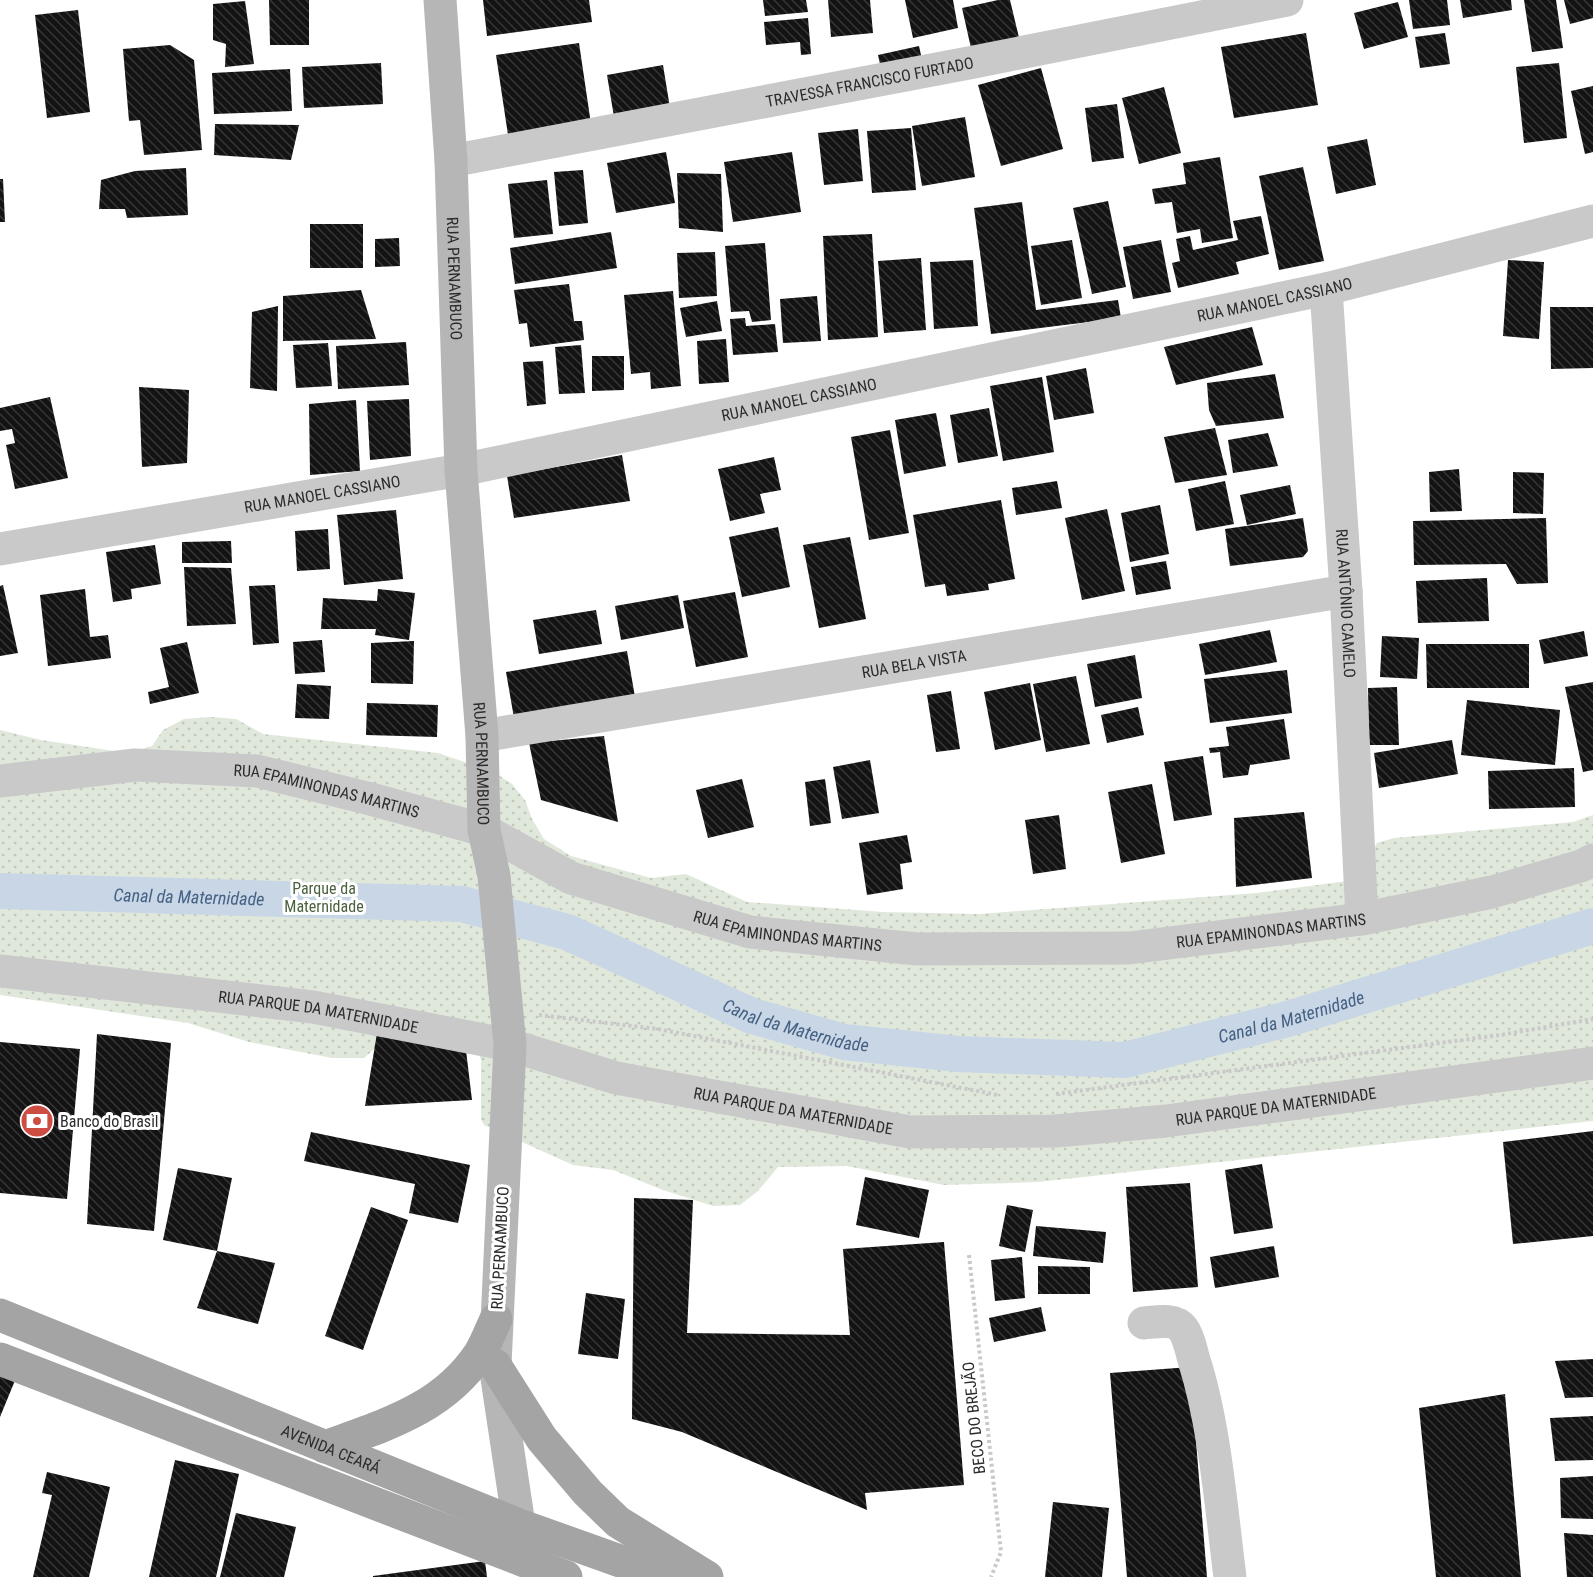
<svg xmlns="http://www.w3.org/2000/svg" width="1593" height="1577" font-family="'Roboto Condensed',sans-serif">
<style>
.grass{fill:url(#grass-dots)}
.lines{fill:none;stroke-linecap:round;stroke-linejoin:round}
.canal{stroke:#c9d6e6;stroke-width:36}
.building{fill:url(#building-back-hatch)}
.path{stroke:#c9c9c9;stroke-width:4;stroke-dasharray:3 3;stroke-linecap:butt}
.street{stroke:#c9c9c9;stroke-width:33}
.secondary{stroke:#b6b6b6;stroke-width:33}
.primary{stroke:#a4a4a4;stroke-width:33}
.labels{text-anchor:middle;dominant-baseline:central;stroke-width:6;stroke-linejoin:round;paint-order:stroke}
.street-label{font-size:16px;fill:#2c2c2c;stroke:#fff}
.park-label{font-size:16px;fill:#4a613f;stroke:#fff}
.poi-label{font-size:16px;fill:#2c2c2c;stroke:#fff;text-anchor:start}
.water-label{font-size:18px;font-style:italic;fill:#446183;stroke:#fff}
</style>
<defs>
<pattern id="grass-dots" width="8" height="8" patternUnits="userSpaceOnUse" patternTransform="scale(1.5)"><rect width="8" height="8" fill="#e0e8db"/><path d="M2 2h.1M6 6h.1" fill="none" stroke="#c0c7bc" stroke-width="1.8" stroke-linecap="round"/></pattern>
<pattern id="building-back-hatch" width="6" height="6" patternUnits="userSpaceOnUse" patternTransform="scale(1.5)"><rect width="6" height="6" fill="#131313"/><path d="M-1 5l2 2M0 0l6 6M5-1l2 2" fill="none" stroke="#363636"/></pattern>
</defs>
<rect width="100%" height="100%" fill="#fff"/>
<path class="grass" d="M211 717 236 719 263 734 438 753 494 772 512 784 525 800 532 819 544 839 571 856 651 878 686 874 747 902 883 912 979 914 1257 893 1355 880 1377 843 1394 838 1573 822 1593 815V1121L1038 1182 944 1185 847 1166 778 1167 758 1191 740 1205 713 1206 663 1190 613 1170 573 1165 484 1125 481 1119V1060L479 1054 379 1045 364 1058H332L249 1042 188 1023 0 995V730L41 740 114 751H136L152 746 163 730 184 719Z"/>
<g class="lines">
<path class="canal" id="s1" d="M0 891 462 904 567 932 752 1016 844 1042 958 1054 1125 1060 1288 1019 1593 926"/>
</g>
<path class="building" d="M269 0H309V45H270Z
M483 0H589L592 22 487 36Z
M763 0H806L808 12 765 16Z
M828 0H870L873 33 831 37Z
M905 0H953L958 28 913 38Z
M998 0H1010L1021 46 973 57 962 8Z
M1409 0H1447L1450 25 1413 29Z
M1460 0H1511L1512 10 1463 18Z
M1524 0H1556L1563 48 1532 52Z
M1564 0H1593V18L1570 24Z
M245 1 254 64 225 67 226 44 213 40V4Z
M1398 2 1408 37 1364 49 1354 13Z
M78 10 90 112 47 118 35 15Z
M808 18 811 54 801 55 800 42 766 45 764 22Z
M1306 33 1318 105 1234 118 1221 47Z
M1445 33 1450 64 1420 68 1415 37Z
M579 43 591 124 508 135 496 55Z
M170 45 194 60 202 150 144 155 140 120 129 121 123 49Z
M919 46 923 64 882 73 878 55Z
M381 63 383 104 304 108 302 67Z
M1559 63 1567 138 1524 143 1516 67Z
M663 65 670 108 614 117 607 75Z
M1041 68 1063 149 1001 166 978 85Z
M290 69 292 111 214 114 212 73Z
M1593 86V152L1585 154 1571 91Z
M1164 87 1181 153 1139 164 1122 98Z
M1117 104 1124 158 1092 162 1085 108Z
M965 117 975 177 922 186 912 126Z
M215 124 299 125 291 160 214 155Z
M911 128 916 190 872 193 867 131Z
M858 129 863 181 824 185 818 133Z
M1367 139 1376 185 1336 194 1327 147Z
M666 152 675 203 616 213 607 163Z
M792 152 801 212 733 222 724 162Z
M1220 157 1233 238 1202 243 1200 229 1177 233 1172 202 1155 204 1152 189 1186 184 1183 163Z
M1303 167 1324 261 1279 270 1259 176Z
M186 168 188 215 127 218 125 209H99L101 180 135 171Z
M583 170 588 223 559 226 554 172Z
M677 173 721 174 723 232 679 228Z
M0 179H3L5 222H0Z
M547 180 553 234 514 238 508 184Z
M1108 201 1126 287 1092 294 1073 208Z
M1022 202 1036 310 1118 300 1121 318 991 334 974 208Z
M1261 216 1269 254 1236 262 1239 274 1178 288 1172 263 1180 261 1176 239 1190 236 1193 250 1238 240 1233 221Z
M310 224H363V268H310Z
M611 232 617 268 515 284 510 248Z
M872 234 878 337 828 340 823 236Z
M399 238 400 266 375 267V239Z
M1072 240 1082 298 1041 305 1031 246Z
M1161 240 1171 292 1133 299 1123 247Z
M765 243 771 320 752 322 749 311 731 312 725 246Z
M715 252 717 296 679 298 677 253Z
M921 258 926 330 884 333 878 261Z
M973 260 978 326 934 329 930 262Z
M1508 260 1544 262 1539 339 1503 336Z
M569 284 574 321H582L584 340 530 347 527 323 519 324 514 290Z
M361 290 376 339 283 341V296Z
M673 291 681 386 651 389 650 372 631 374 624 295Z
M817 296 821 341 783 343 780 299Z
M717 301 722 331 686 337 680 308Z
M278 306 277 391 250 388 252 312Z
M1550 307H1593V368L1551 369Z
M745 318 746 326 775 324 778 352 733 355 730 319Z
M1252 327 1263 365 1176 385 1164 347Z
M726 339 729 382 699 384 697 341Z
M406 342 409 385 338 389 336 346Z
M328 343 332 386 296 388 293 345Z
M581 345 585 393 559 394 555 347Z
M592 356H624V390L592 391Z
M543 361 546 404 527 406 523 362Z
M1086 368 1094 413 1054 420 1046 376Z
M1275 374 1284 418 1216 426 1209 410 1207 383Z
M1042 377 1054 452 1003 461 990 386Z
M139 387 189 390 187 463 142 467Z
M50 397 68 478 15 489 6 445 15 443 12 429 0 431V408Z
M409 399 411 456 370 460 367 401Z
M356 400 360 471 310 475 309 404Z
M989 408 998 456 958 463 950 415Z
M936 413 946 466 904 474 895 420Z
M1215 428 1227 475 1175 483 1164 437Z
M890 430 909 533 869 540 851 437Z
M1268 433 1278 466 1233 473 1228 440Z
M622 455 630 501 514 518 507 476Z
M774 457 781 490 760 494 765 513 730 521 718 469Z
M1459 469 1462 511 1430 512 1429 472Z
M1513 472 1544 473 1543 514 1513 513Z
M1057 481 1062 508 1016 515 1012 488Z
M1225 481 1234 524 1196 531 1188 489Z
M1290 485 1296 514 1247 525 1240 495Z
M1001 500 1015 579 988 584 989 590 947 596 945 584 925 587 913 515Z
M1160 505 1169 554 1130 562 1121 513Z
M1107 509 1125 591 1082 600 1065 518Z
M396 510 403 579 344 585 337 515Z
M1303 518 1308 551 1303 557 1230 566 1225 529Z
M1546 518 1548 583 1517 584 1506 564 1414 565 1413 521Z
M778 527 790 587 742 597 729 537Z
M328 529 330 569 297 571 295 531Z
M850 537 866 619 819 628 803 545Z
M231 541 232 563H182V542Z
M155 545 161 584 131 589 132 599 113 602 106 552Z
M1166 561 1171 589 1136 595 1131 567Z
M184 567 231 568 236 624 187 626Z
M1487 578 1489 621 1418 623 1416 581Z
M3 585 18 653 0 656V586Z
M275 585 279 643 253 645 249 586Z
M85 589 90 637 108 635 111 658 48 666 40 595Z
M378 589 415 593 409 640 375 635 376 629H321L323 598 377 601Z
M735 592 748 657 696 667 683 601Z
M678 595 684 628 621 640 615 606Z
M596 610 602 644 539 654 533 620Z
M1270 630 1277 662 1205 675 1199 644Z
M1584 631 1588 656 1544 664 1539 640Z
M1382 636 1419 638 1417 679 1380 677Z
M322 640 325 672 295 674 293 642Z
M414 641 413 684 371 683V643Z
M187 642 199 693 150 704 148 692 169 687 160 648Z
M1426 644H1529V688H1427Z
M627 651 635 697 514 718 506 672Z
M1135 655 1142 698 1095 707 1087 664Z
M1287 670 1292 713 1210 723 1204 679Z
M1076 676 1090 744 1046 752 1033 684Z
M1593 682V770L1583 772 1565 687Z
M1030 683 1041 740 995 750 984 692Z
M297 684 331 686 329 719 295 718Z
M1397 687 1399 745H1369L1368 688Z
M951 691 960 749 936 752 927 695Z
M1467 700 1560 710 1555 765 1461 755Z
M367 703 438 705 437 737 366 735Z
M1138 707 1144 735 1107 743 1101 715Z
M1284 719 1290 759 1250 765 1248 775 1223 778 1220 752 1210 753 1209 748 1229 746 1226 727Z
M604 736 618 822 541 800 529 743Z
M1452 740 1458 774 1379 788 1374 753Z
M1203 756 1212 815 1174 821 1164 762Z
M870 760 879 813 842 819 833 767Z
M1574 768 1575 807 1489 809 1488 771Z
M742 779 754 827 708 838 696 790Z
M825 779 831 823 810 826 805 782Z
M1152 784 1165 854 1121 863 1108 792Z
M1304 812 1312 878 1236 887 1234 818Z
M1059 815 1066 869 1033 874 1025 820Z
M907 835 912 862 900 864 903 889 867 895 859 843Z
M378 1027 465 1042 472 1100 365 1106Z
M97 1034 171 1043 154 1231 87 1224Z
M0 1042 80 1049 67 1199 0 1193Z
M1593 1131V1236L1513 1244 1503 1142Z
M311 1132 470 1165 458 1223 409 1213 415 1184 304 1161Z
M1262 1164 1273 1228 1234 1234 1225 1170Z
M178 1168 232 1178 217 1251 163 1240Z
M865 1177 929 1190 919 1238 856 1225Z
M1190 1183 1198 1287 1133 1292 1126 1187Z
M634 1198 693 1200 687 1333 850 1335 843 1249 944 1242 964 1485 865 1493 867 1510 682 1432 632 1419Z
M1007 1205 1033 1210 1025 1252 999 1246Z
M371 1207 408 1220 363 1350 325 1336Z
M1036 1226 1106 1232 1103 1263 1033 1256Z
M1274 1246 1279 1277 1215 1288 1210 1257Z
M217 1251 275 1263 258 1324 197 1308Z
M1022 1257 1025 1298 995 1301 991 1260Z
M1038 1266 1090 1267V1294H1038Z
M586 1293 625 1299 618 1359 578 1354Z
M1041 1307 1046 1331 994 1342 989 1318Z
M1593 1359V1397L1565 1398 1555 1361Z
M1190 1367 1207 1577H1127L1110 1373Z
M0 1372 16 1378 0 1417Z
M1505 1394 1521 1577H1436L1419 1408Z
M1593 1416V1460L1555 1461 1550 1418Z
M175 1460 239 1474 216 1577H149Z
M47 1472 110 1487 89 1577H33L52 1495 42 1493Z
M1593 1476V1519L1561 1518 1560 1478Z
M1053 1502 1109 1508 1102 1577H1045Z
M236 1513 296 1527 284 1577H220Z
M1564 1533 1593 1535V1577H1567Z
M485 1561 487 1577H373V1576Z"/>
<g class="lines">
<path class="path" d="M539 1015 658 1029 998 1095
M1056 1094 1500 1035 1593 1019
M969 1255 1001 1552 991 1577"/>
<g class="street">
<path id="s2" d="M451 161 974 62 1287 0"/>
<path id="s3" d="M1326 289 1346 591 1362 919"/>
<path id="s4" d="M0 549 461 470 1326 289 1593 221"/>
<path id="s5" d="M482 736 1346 591"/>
<path id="s6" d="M0 781 135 765 257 771 367 798 484 830 571 878 750 932 917 949 1129 948 1362 919 1492 892 1581 866 1593 860"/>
<path id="s7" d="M0 971 313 1007 510 1045 616 1078 910 1132 1056 1131 1166 1121 1593 1063"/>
<path d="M1144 1323C1156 1322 1175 1318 1183 1329 1189 1337 1191 1350 1194 1360 1215 1426 1221 1507 1230 1577"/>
</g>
<path class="secondary" id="s8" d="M440 0 451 161 461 470 482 736 484 830 494 876 510 1045 495 1365 519 1525 525 1549"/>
<g class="primary">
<path id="s9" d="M0 1315 519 1525 665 1577"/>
<path d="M0 1359 566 1577"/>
<path d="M495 1365 542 1439 588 1493 618 1522 707 1577"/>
<path d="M325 1447C385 1425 443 1409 480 1353 486 1343 491 1330 496 1319"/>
</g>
</g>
<defs>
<symbol id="bank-disc" viewBox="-11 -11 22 22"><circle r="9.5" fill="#ce4d42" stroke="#fff"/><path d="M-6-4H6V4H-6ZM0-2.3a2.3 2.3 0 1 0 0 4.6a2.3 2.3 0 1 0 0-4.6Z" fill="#fff"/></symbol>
</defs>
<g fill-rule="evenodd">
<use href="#bank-disc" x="18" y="1102" width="38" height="38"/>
</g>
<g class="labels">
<g class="street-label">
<text stroke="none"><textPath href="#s2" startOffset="426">TRAVESSA FRANCISCO FURTADO</textPath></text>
<text stroke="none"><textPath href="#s8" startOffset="279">RUA PERNAMBUCO</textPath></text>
<text stroke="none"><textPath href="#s4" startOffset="1299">RUA MANOEL CASSIANO</textPath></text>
<text stroke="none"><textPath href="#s4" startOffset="813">RUA MANOEL CASSIANO</textPath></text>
<text stroke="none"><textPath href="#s4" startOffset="327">RUA MANOEL CASSIANO</textPath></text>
<text stroke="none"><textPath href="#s3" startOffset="315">RUA ANTÔNIO CAMELO</textPath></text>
<text stroke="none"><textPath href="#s5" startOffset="438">RUA BELA VISTA</textPath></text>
<text stroke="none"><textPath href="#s8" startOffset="765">RUA PERNAMBUCO</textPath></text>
<text stroke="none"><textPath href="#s6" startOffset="330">RUA EPAMINONDAS MARTINS</textPath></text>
<text stroke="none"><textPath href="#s6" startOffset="816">RUA EPAMINONDAS MARTINS</textPath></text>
<text stroke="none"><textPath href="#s6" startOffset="1302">RUA EPAMINONDAS MARTINS</textPath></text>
<text stroke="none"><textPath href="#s7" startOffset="321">RUA PARQUE DA MATERNIDADE</textPath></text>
<text stroke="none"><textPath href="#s7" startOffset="1293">RUA PARQUE DA MATERNIDADE</textPath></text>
<text stroke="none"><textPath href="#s7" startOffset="807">RUA PARQUE DA MATERNIDADE</textPath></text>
<text transform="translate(500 1248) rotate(-87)">RUA PERNAMBUCO</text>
<text transform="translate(974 1418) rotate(-96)">BECO DO BREJÃO</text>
<text stroke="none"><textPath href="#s9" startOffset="357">AVENIDA CEARÁ</textPath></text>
</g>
<g class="park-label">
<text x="324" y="888">Parque da<tspan x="324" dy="18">Maternidade</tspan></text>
</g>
<g class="poi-label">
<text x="60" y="1121">Banco do Brasil</text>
</g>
<g class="water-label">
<text stroke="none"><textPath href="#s1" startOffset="189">Canal da Maternidade</textPath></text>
<text stroke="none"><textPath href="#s1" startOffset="1323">Canal da Maternidade</textPath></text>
<text stroke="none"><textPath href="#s1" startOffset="819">Canal da Maternidade</textPath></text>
</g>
</g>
</svg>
